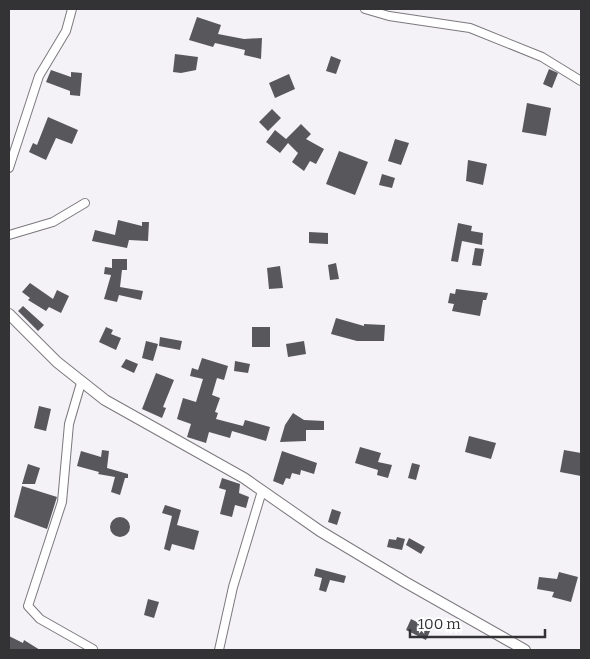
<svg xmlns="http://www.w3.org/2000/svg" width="590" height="659" font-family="Bitter,serif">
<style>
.building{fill:#57575c}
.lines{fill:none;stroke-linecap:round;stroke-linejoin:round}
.street-casing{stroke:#7c797e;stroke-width:10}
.secondary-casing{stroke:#7c797e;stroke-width:12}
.street{stroke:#fff;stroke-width:8}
.secondary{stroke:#fff;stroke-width:10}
</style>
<rect width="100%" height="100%" fill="#f4f2f7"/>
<path class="building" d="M197 17 221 25 218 34 244 39 262 38 261 59 244 55 245 50 215 43 213 47 189 40Z
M175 54 198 57 196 70 181 73 173 72Z
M331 56 341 60 336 74 326 71Z
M549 69 558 73 552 88 543 84Z
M51 70 71 77V72L82 73 80 96 70 95V91L46 82Z
M289 74 295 89 275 98 269 83Z
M527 103 551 108 546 136 522 132Z
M272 109 281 118 268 131 259 122Z
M48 117 78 130 72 144 56 138 46 160 29 152 33 143 37 145Z
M301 124 311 134 306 139 324 149 316 164 310 161 304 171 292 162 298 153 288 143 280 153 266 142 275 130 286 139Z
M395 139 409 143 401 165 388 161Z
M339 151 368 162 355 195 326 184Z
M468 160 487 164 483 185 466 181Z
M382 174 395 178 392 188 379 185Z
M118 220 142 226V222H149L148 241 129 240 127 248 92 241 95 230 115 235Z
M458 223 472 226 471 231 483 233 482 245 462 241 458 262 451 261Z
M309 232 328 233V244L309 243Z
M475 248 484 249 481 266 472 265Z
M112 259H127V270H122L120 287 143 291 141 300 119 295 117 302 104 299 111 275 104 274 105 267 112 268Z
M336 263 339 279 330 280 328 265Z
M280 266 283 288 269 289 267 268Z
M30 283 53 299 57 290 69 296 61 313 49 307 46 311 28 300 30 298 22 292Z
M456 289 488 293 486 300H483L480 316 452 311 454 304 448 303 450 293 455 294Z
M23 306 44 325 38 331 18 311Z
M336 318 364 326V324L385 325 384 341H357L331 334Z
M106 327 113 330 111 334 121 338 116 350 99 342Z
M252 327H270V347H252Z
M160 337 182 341 180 350 159 346Z
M146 341 158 344 153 361 142 358Z
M304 341 306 354 288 357 286 344Z
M202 358 228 366 224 380 217 378 212 395 220 398 215 412 218 413 216 419 243 426 245 420 270 427 266 441 232 431 230 438 209 432 206 443 187 437 191 424 177 419 183 398 196 402 203 379 190 376 192 368 198 370Z
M126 359 138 364 134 373 121 367Z
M235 361 250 364 248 373 234 371Z
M156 373 174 380 163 407 166 408 162 418 142 409Z
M39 406 51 409 46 431 34 428Z
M293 413 304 420 324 421V430H306V441L280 442 285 425Z
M469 436 496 443 491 459 465 452Z
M360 447 381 453 378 462 392 465 388 478 377 475 378 470 355 463Z
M102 450 109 451 107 468 128 474V478H125L120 495 111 492 115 477 98 474 99 472 77 466 81 451 101 457Z
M564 450 581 453V476L560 472Z
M282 451 317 463 314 474 301 470 300 475 292 473 290 479 286 478 283 485 273 481Z
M412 463 420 465 416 480 408 478Z
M28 464 40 468 35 484H22Z
M222 478 240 484 239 493 249 497 246 508 235 505 232 517 220 514 226 490 219 488Z
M22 486 57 497 47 529 14 517Z
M165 505 181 510 177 525 199 531 194 550 172 544 170 551 164 549 172 516 162 513Z
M332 509 341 512 337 525 328 522Z
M110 527a10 10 0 1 1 20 0a10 10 0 1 1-20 0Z
M397 537 405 539 402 550 387 547 389 539 396 540Z
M409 538 425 547 421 554 406 545Z
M316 568 346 576 344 583 330 580 326 592 319 590 322 578 314 576Z
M559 572 578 577 571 602 552 597 554 592 537 589 539 577 557 579Z
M148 599 159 602 154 618 144 615Z
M411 619 431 629 426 640 406 630Z
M9 636 23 643 24 640 40 650H9Z"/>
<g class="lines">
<defs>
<path id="street" d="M365 9 389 16 470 28 542 57 581 81
M9 168 39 76 66 31 72 9
M9 235 53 222 85 203
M81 383 69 424 62 502 28 606 40 619 93 649
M219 650 233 587 262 491"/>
<path id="secondary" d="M9 314 57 362 105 400 244 478 320 531 405 582 525 650"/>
</defs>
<use href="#street" class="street-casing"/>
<use href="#secondary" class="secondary-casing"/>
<use href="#street" class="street"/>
<use href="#secondary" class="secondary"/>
</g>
<rect width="590" height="659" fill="none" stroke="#333234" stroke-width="20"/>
<path d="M410 629v8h135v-8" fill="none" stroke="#333234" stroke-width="2.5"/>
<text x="418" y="629" font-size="15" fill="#333234" stroke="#ffffff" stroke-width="4" paint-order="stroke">100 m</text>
</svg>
